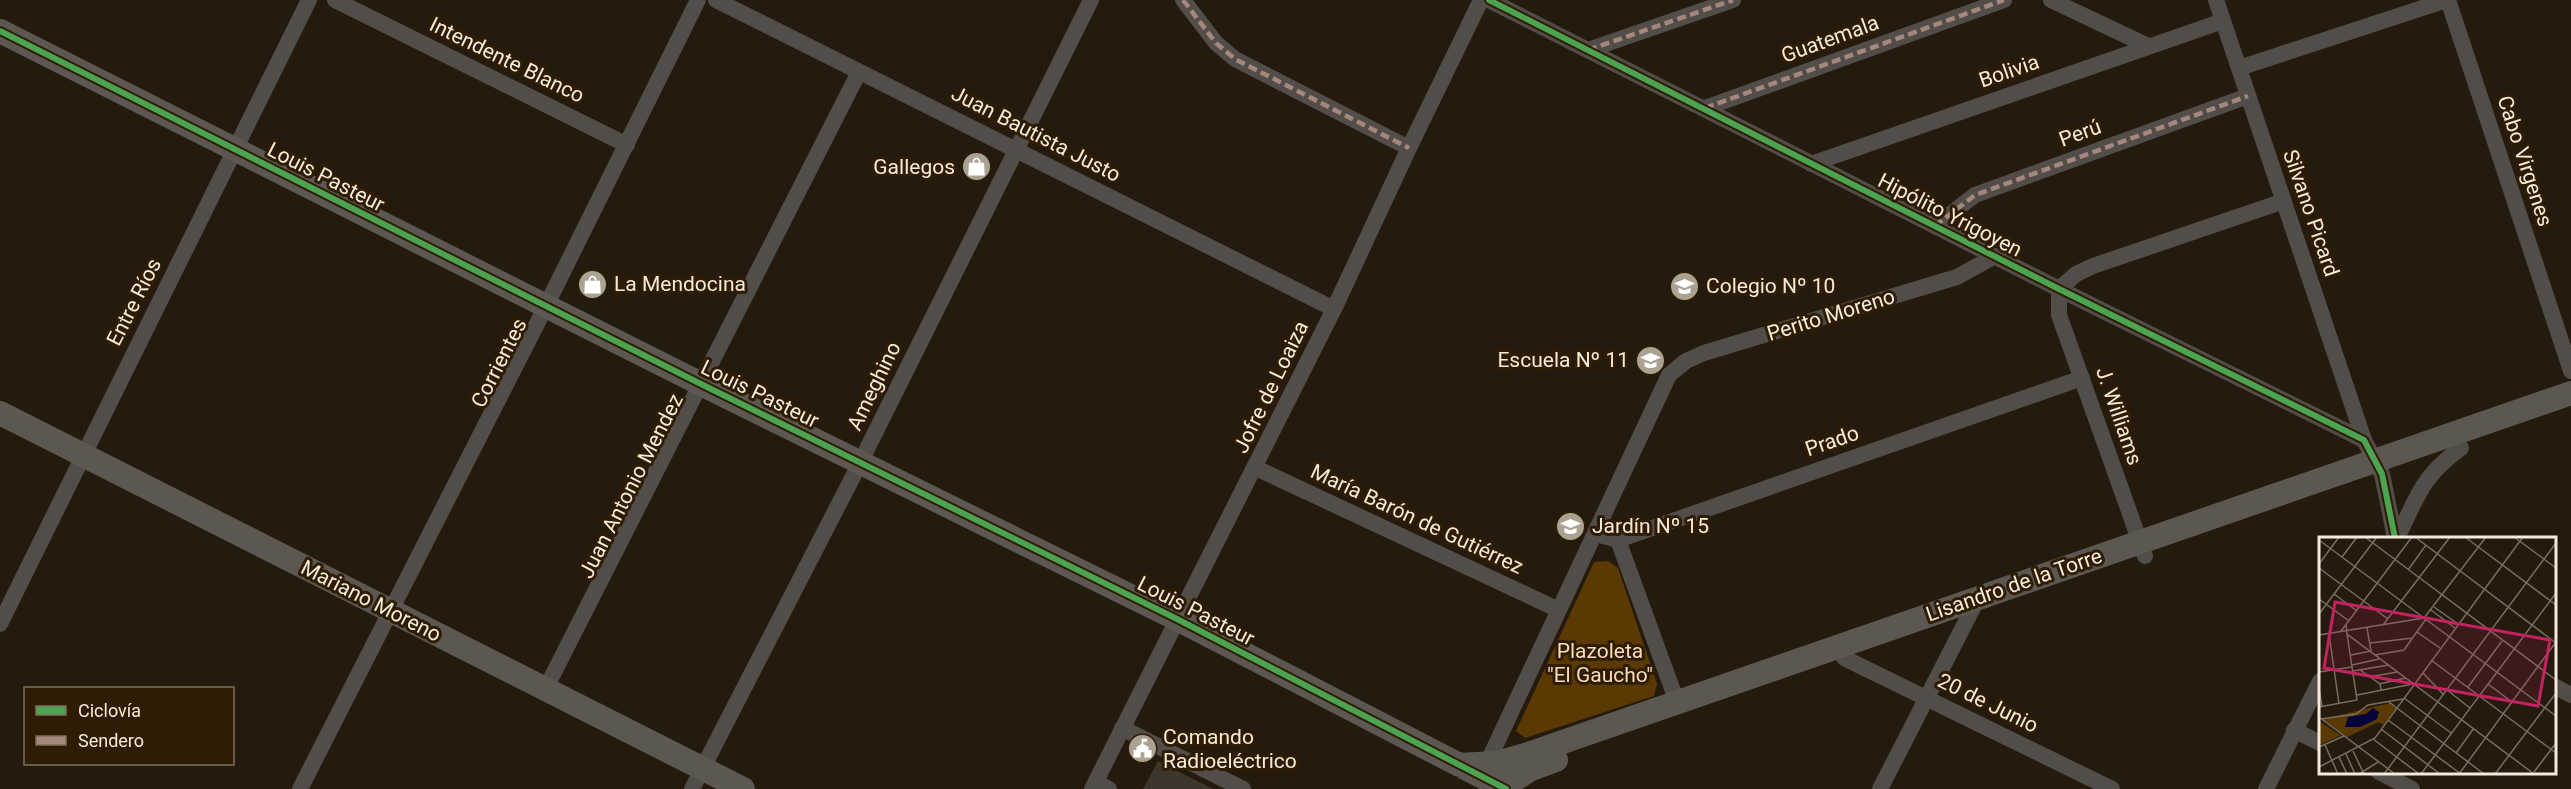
<svg xmlns="http://www.w3.org/2000/svg" width="2571" height="789" font-family="Roboto,sans-serif">
<style>
.green{fill:#5a3a02}
.building{fill:#3e362b}
.lines{fill:none;stroke-linecap:round;stroke-linejoin:round}
.street{stroke:#524d48;stroke-width:16}
.secondary{stroke:#5c5751;stroke-width:24}
.quiet{stroke:#a5887d;stroke-width:4.5;stroke-dasharray:9 4.5;stroke-linecap:butt}
.cycleway-casing{stroke:#2e1d04;stroke-width:10}
.cycleway{stroke:#4ca352;stroke-width:6}
.labels{text-anchor:middle;dominant-baseline:central;stroke-width:6;stroke-linejoin:round;paint-order:stroke}
.street-label{font-size:21px;fill:#f6eadb;stroke:#2e1d04}
.poi-label{font-size:21px;fill:#f6eadb;stroke:#2e1d04;text-anchor:start}
.park-label{font-size:21px;fill:#f9dbb7;stroke:#2e1d04}
.inset-road{fill:none;stroke:#786e60;stroke-width:1.5}
.view{fill:#c52261;fill-opacity:0.15;stroke:#c52261;stroke-width:3}
.inset-edge{fill:none;stroke:#f6eadb;stroke-width:3}
</style>
<rect width="100%" height="100%" fill="#241b0e"/>
<path class="green" d="M1608 561 1618 568 1657 684 1654 696 1525 738 1516 731 1594 562Z"/>
<path class="building" d="M1158 761 1213 789H1143Z"/>
<g class="lines">
<path class="street" d="M335 0 627 145
M716 0 1334 309
M1183 0 1216 43 1235 59 1409 148
M1489 0 2059 289 2364 440 2382 474 2395 538
M2051 0 2148 46
M2216 0 2364 440
M2448 0 2571 371
M1588 50 1733 0
M2239 68 2447 0
M1705 108 2004 0
M1811 164 2223 21
M1935 226 1975 195 2248 96
M1256 468 1559 610
M1596 534 1618 540 2082 378
M2397 538C2418 496 2421 477 2461 448
M1618 540 1677 702
M2145 556 2059 315V289L2076 274 2093 266 2284 201
M0 624 309 0
M1844 658 2112 789
M2554 686 2571 695
M545 690 859 72
M1122 728 1243 789
M2294 730 2320 743
M1483 772 1669 375 1686 361 1704 353 1957 277 1995 256
M2379 772 2412 789
M1096 782 1109 789
M300 789 546 306 698 0
M692 789 861 461 1091 0
M1092 789 1334 309 1409 148 1481 0
M1880 789 1978 598
M2266 789 2320 681"/>
<path class="secondary" d="M0 31 701 384 1177 619 1506 789
M0 413 743 789
M1459 765 1496 763 1525 755 2571 393
M1501 789 1529 770 1556 760"/>
<path class="quiet" d="M1183 0 1216 43 1235 59 1409 148
M1588 50 1733 0
M1705 108 2004 0
M1935 226 1975 195 2248 96"/>
<defs>
<path id="cycleway" d="M1489 0 2059 289 2364 440 2382 474 2395 538
M0 31 701 384 1177 619 1506 789"/>
</defs>
<use href="#cycleway" class="cycleway-casing"/>
<use href="#cycleway" class="cycleway"/>
</g>
<defs>
<symbol id="shop-disc" viewBox="-11 -11 22 22"><circle r="9.5" fill="#aca293" stroke="#2e1d04"/><path d="M-5-2.5h2.3a2.7 3.5 0 0 1 5.4 0H5L5.5 6h-11ZM-1.5-2.5h3a1.5 2.3 0 0 0-3 0Z" fill="#fff"/></symbol>
<symbol id="school-disc" viewBox="-11 -11 22 22"><circle r="9.5" fill="#aca293" stroke="#2e1d04"/><path d="M0-5L7-2L0 1L-7-2ZM-4 1L0 2.5L4 1V4Q0 6-4 4Z" fill="#fff"/></symbol>
<symbol id="civic-disc" viewBox="-11 -11 22 22"><circle r="9.5" fill="#aca293" stroke="#2e1d04"/><path d="M-.6-6.5H3V-4.5H.6V-3L4-1V1h2V6H-6V1h2V-1L-.6-3ZM-1.2 2.5V6h2.4V2.5Z" fill="#fff"/></symbol>
</defs>
<g fill-rule="evenodd">
<use href="#shop-disc" x="960" y="150" width="33" height="33"/>
<use href="#shop-disc" x="576" y="268" width="33" height="33"/>
<use href="#school-disc" x="1668" y="270" width="33" height="33"/>
<use href="#school-disc" x="1634" y="344" width="33" height="33"/>
<use href="#school-disc" x="1554" y="510" width="33" height="33"/>
<use href="#civic-disc" x="1126" y="732" width="33" height="33"/>
</g>
<g class="labels">
<g class="street-label">
<text transform="translate(1830 39) rotate(-20)">Guatemala</text>
<text transform="translate(507 60) rotate(26)">Intendente Blanco</text>
<text transform="translate(2009 71) rotate(-19)">Bolivia</text>
<text transform="translate(2080 133) rotate(-20)">Perú</text>
<text transform="translate(1036 134) rotate(27)">Juan Bautista Justo</text>
<text transform="translate(2525 161) rotate(72)">Cabo Virgenes</text>
<text transform="translate(326 177) rotate(27)">Louis Pasteur</text>
<text transform="translate(2311 213) rotate(71)">Silvano Picard</text>
<text transform="translate(1950 215) rotate(27)">Hipólito Yrigoyen</text>
<text transform="translate(134 302) rotate(-63)">Entre Ríos</text>
<text transform="translate(1831 315) rotate(-17)">Perito Moreno</text>
<text transform="translate(499 363) rotate(-63)">Corrientes</text>
<text transform="translate(874 386) rotate(-64)">Ameghino</text>
<text transform="translate(1271 387) rotate(-64)">Jofre de Loaiza</text>
<text transform="translate(760 394) rotate(26)">Louis Pasteur</text>
<text transform="translate(2119 416) rotate(71)">J. Williams</text>
<text transform="translate(1832 441) rotate(-19)">Prado</text>
<text transform="translate(631 486) rotate(-63)">Juan Antonio Mendez</text>
<text transform="translate(1417 519) rotate(25)">María Barón de Gutiérrez</text>
<text transform="translate(2014 585) rotate(-19)">Lisandro de la Torre</text>
<text transform="translate(371 601) rotate(27)">Mariano Moreno</text>
<text transform="translate(1196 611) rotate(27)">Louis Pasteur</text>
<text transform="translate(1988 703) rotate(26)">20 de Junio</text>
</g>
<g class="poi-label">
<text x="955" y="167" text-anchor="end">Gallegos</text>
<text x="614" y="284">La Mendocina</text>
<text x="1706" y="286">Colegio Nº 10</text>
<text x="1629" y="360" text-anchor="end">Escuela Nº 11</text>
<text x="1592" y="526">Jardín Nº 15</text>
<text x="1163" y="737">Comando<tspan x="1163" dy="24">Radioeléctrico</tspan></text>
</g>
<g class="park-label">
<text x="1600" y="651">Plazoleta<tspan x="1600" dy="24">"El Gaucho"</tspan></text>
</g>
</g>
<g transform="translate(2319 537)">
<rect width="237" height="237" fill="#241b0e"/>
<path d="M71 166 77 171 64 188 60 185 28 200 4 182ZM0 184 21 198V199L0 208Z" fill="#5a3a02"/>
<path d="M54 171 60 175 58 182 41 190H26L29 180 47 177Z" fill="#030239"/>
<path class="inset-road" d="M46 0 237 143M96 0 237 106M146 0 237 68M195 0 237 31M0 3 237 179M23 20 38 0M0 27 20 0M0 31 69 82M89 33 107 8M15 57 38 74M0 62 30 84M115 70 139 87M112 73 136 91M0 77 58 0M27 88 28 97 215 237M64 88 131 0M22 94 93 0M98 95 121 111M10 97 20 167M0 98 105 81 167 0M51 106 94 101M32 118 52 114 48 91M56 118 85 113 107 82M112 123 237 216M33 128 60 122M41 133 61 147 62 153M34 134 70 128M0 135 33 130M104 136 125 158M50 140 78 135M60 147 87 141M169 147 193 165M149 150 183 104M0 151 3 169M128 153 151 171M38 158 94 147M85 161 132 196M70 165 165 237M0 170 38 163 28 97M0 180 76 237M2 182 37 177 49 168 84 162M69 183 142 237M62 192 121 237M54 202 100 237M6 208 19 237M0 210 25 199M34 214 45 237M137 216 155 191M27 217 36 237M20 220 28 237M0 230 56 201 204 0M215 235 237 206M40 237 59 225M65 237 237 6M102 237 237 56M140 237 237 105M176 237 237 156"/>
<path class="view" d="M16 65 231 103 219 169 5 131Z"/>
<rect width="237" height="237" class="inset-edge"/>
</g>
<rect x="24" y="687" width="210" height="78" fill="#2e1d04" stroke="#7e6f5a" stroke-width="1.5"/>
<rect x="36" y="706" width="30" height="9" fill="#4ca352" stroke="#7e6f5a" stroke-width="1.5"/>
<text x="78" y="717" font-size="18" fill="#f6eadb">Ciclovía</text>
<rect x="36" y="736" width="30" height="9" fill="#a5887d" stroke="#7e6f5a" stroke-width="1.5"/>
<text x="78" y="747" font-size="18" fill="#f6eadb">Sendero</text>
</svg>
